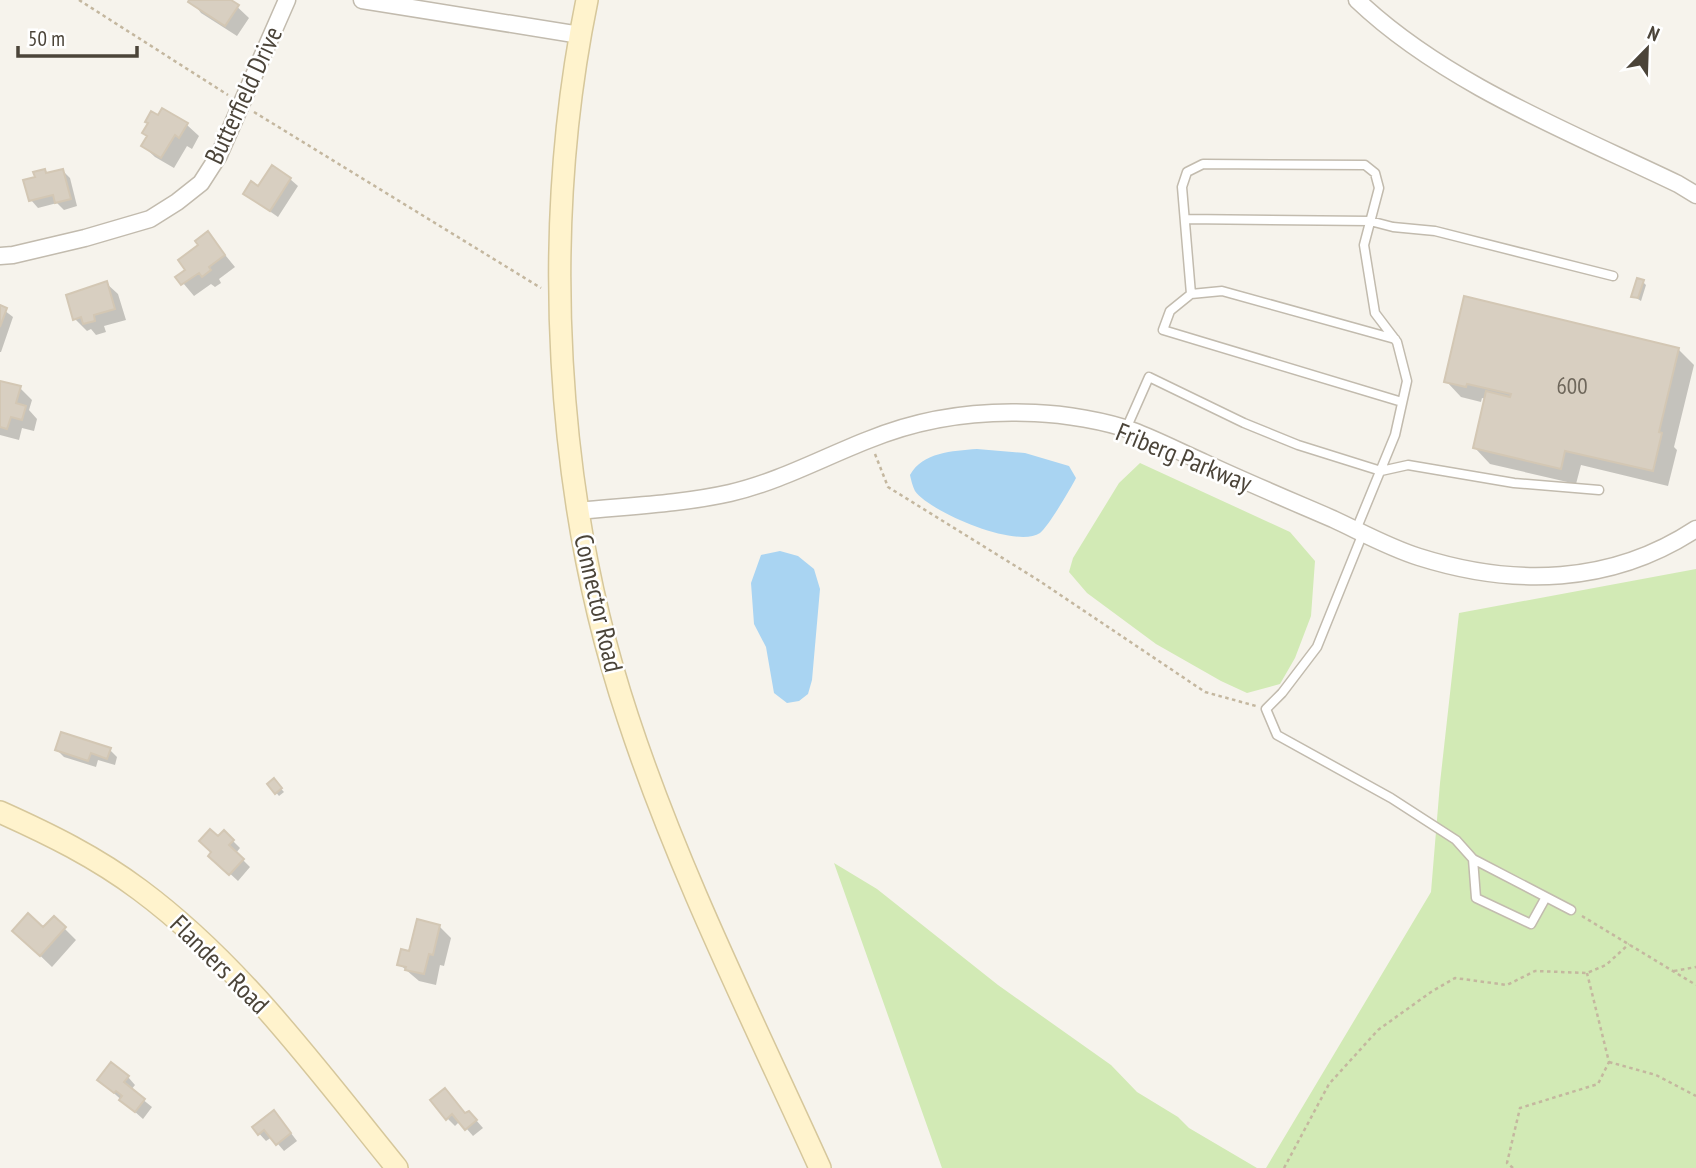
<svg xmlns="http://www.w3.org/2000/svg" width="1696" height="1168" font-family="'PT Sans Narrow',sans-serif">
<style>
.green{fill:#d2eab5}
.water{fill:#a9d4f2}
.shadow{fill:#0003}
.building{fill:#d8cfc1;stroke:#d3c7b4;stroke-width:2}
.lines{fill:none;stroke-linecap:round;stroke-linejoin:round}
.lane-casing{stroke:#c2bbae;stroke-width:11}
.street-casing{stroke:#c2bbae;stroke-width:19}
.secondary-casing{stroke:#d6c79b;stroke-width:24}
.path{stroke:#c4b79f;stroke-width:2.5;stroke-dasharray:3.5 3.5;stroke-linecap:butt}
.lane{stroke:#fff;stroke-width:8}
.street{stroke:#fff;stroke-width:16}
.secondary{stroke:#fff3cd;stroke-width:21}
.labels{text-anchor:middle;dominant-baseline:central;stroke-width:5;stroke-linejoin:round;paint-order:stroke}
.number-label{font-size:23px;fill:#6e675b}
.street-label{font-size:26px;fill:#4b4439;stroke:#fff}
</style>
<rect width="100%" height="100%" fill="#f6f3ec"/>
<path class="green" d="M1140 463 1290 532 1315 561 1311 616 1295 658 1280 684 1247 693 1221 681 1156 644 1087 593 1069 572 1073 558 1119 483Z
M1696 569V1168H1266L1431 892 1440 783 1459 613Z
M834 863 877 889 998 985 1111 1065 1137 1092 1178 1117 1189 1128 1257 1168H942Z"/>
<path class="water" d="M977 449 1025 453 1069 466 1076 478C1071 488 1048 527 1040 533 1016 549 930 512 915 491 913 487 911 480 910 475 923 452 952 451 977 449Z
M780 551 798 556 814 569 820 589 812 680 808 694 799 701 787 703 774 693 766 647 754 624 751 583 761 555Z"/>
<path class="shadow" d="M191 0H230L249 18 237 36 201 13Z
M163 111 187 125 199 136 192 149 187 146 174 168 155 157 143 146Z
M44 171 48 175 63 171 70 178 77 206 64 210 57 203 38 208 31 200 37 178Z
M290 179 298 186 278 217 245 194Z
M208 234 235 267 219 279 221 283 215 287 211 284 194 296 178 277 187 270Z
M1643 282 1646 285 1641 301 1633 296Z
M106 283 118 294 126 320 104 326 106 332 96 335 91 329 87 331 75 319Z
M0 307 13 317 1 352H0Z
M1678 349 1694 365 1674 447 1677 450 1668 486 1581 465 1576 484 1490 464 1475 448 1486 399 1482 398 1481 402 1461 397 1446 381Z
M0 383 20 388 32 400 29 410 37 419 34 431 22 428 19 440 0 435Z
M57 750H110L117 757 115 765 98 760 96 767 64 757Z
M274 781 284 792 279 796 269 784Z
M224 832 240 848 236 853 250 867 238 881 211 856 218 839Z
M439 926 451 938 444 966 440 965 436 985 419 981 399 964Z
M65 929 76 940 52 967 26 942 44 930Z
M128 1077 135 1085 131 1090 152 1107 143 1119 99 1080Z
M445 1090 466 1115 476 1120 483 1128 473 1136 460 1121 455 1126 447 1118Z
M281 1120 297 1141 284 1151 272 1137 266 1141 254 1128Z"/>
<path class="building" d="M189 0H231L239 5 225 26 188 2Z
M162 108 188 123 179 138 175 135 161 158 141 146 147 136 142 133 148 123 145 122 151 111 158 115Z
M272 165 291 178 270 211 243 194 251 181 258 186Z
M45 169 46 173 63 169 71 199 55 203 53 195 29 201 23 180 35 177 33 172Z
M208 231 225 255 209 267 211 270 202 277 199 273 181 285 175 277 185 270 178 260 198 245 195 241Z
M1637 278 1644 280 1638 298 1631 297Z
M107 281 115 309 94 315 95 321 83 324 81 317 73 320 66 295Z
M1464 296 1679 348 1659 432 1662 433 1653 471 1565 451 1561 469 1473 448 1486 391 1510 397 1511 394 1467 384 1466 387 1444 382Z
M0 305 7 308 0 327Z
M0 381 21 386 16 403 26 406 22 420 11 417 7 429 0 427Z
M61 732 111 748 107 759 91 753 88 761 55 750Z
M274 778 282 788 275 794 267 784Z
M210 829 218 836 224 830 234 840 229 845 244 859 229 875 208 856 211 852 199 841Z
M28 913 43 927 54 916 66 927 40 956 12 931Z
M417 919 440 925 433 955 429 954 424 974 405 970 406 967 397 965 401 949 409 951Z
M111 1062 129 1076 124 1082 145 1099 135 1112 119 1100 122 1096 116 1091 114 1093 97 1080Z
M445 1088 465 1113 469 1111 477 1120 465 1130 452 1114 446 1120 430 1100Z
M274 1110 291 1133 276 1145 264 1130 258 1135 252 1127Z"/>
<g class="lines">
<defs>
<path id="lane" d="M1185 219 1370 221 1393 227 1435 231 1613 276
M1191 294 1222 291 1395 339
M1126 429 1149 377 1244 423 1298 445 1381 471 1408 465 1514 483 1599 490
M1356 530 1395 435 1407 381 1397 342 1375 313 1364 245 1379 188 1375 173 1365 165 1203 164 1187 172 1182 187 1191 294 1170 311 1163 330 1402 402
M1363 533 1317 647 1282 693 1266 709 1277 735 1391 798 1456 840 1473 859 1546 897 1531 924 1476 898 1473 859
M1546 897 1571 910"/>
<path id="street" d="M362 0 580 35
M1357 0C1444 83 1570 132 1678 184L1696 195
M0 256 13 255 85 238 150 219 177 202 201 183 219 155 287 0
M578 511C628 506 681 504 730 493 778 482 822 458 868 440 921 418 977 410 1035 413 1064 414 1106 421 1133 431 1157 440 1180 452 1203 462 1246 482 1289 500 1333 519 1361 532 1390 548 1419 557 1514 587 1611 585 1696 529"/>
<path id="secondary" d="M587 0C540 229 554 496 628 718 679 873 753 1020 820 1168
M0 812C49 834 96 857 140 890 241 965 318 1071 397 1168"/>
</defs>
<use href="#lane" class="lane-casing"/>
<use href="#street" class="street-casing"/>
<use href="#secondary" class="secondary-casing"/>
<path class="path" d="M79 0 228 95
M254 112 541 288
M875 454 888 487 1038 580 1205 692 1256 706
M1582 916 1696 985
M1674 971 1696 967
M1609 1062 1656 1075 1696 1096
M1284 1168 1329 1084 1378 1030 1431 992 1455 978 1507 985 1535 971 1587 973 1606 965 1629 944
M1513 1168 1507 1163 1520 1108 1598 1084 1609 1062 1587 973"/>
<use href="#lane" class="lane"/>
<use href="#street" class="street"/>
<use href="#secondary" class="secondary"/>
</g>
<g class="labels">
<g class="number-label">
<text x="1572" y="385">600</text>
</g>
<g class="street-label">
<text transform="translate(243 95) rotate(-65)">Butterfield Drive</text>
<text transform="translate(1184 457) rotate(22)">Friberg Parkway</text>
<text transform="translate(599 603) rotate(77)">Connector Road</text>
<text transform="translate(220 964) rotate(45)">Flanders Road</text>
</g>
</g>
<g transform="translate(1647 49) rotate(23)" stroke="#ffffff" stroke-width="5" paint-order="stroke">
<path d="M0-5L12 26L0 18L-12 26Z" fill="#4b4439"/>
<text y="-10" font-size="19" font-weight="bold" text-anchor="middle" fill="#4b4439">N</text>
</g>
<path d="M18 46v10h119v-10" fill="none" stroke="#4b4439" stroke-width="3.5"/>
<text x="28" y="46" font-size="21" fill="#4b4439" stroke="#ffffff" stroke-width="5" paint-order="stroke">50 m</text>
</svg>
